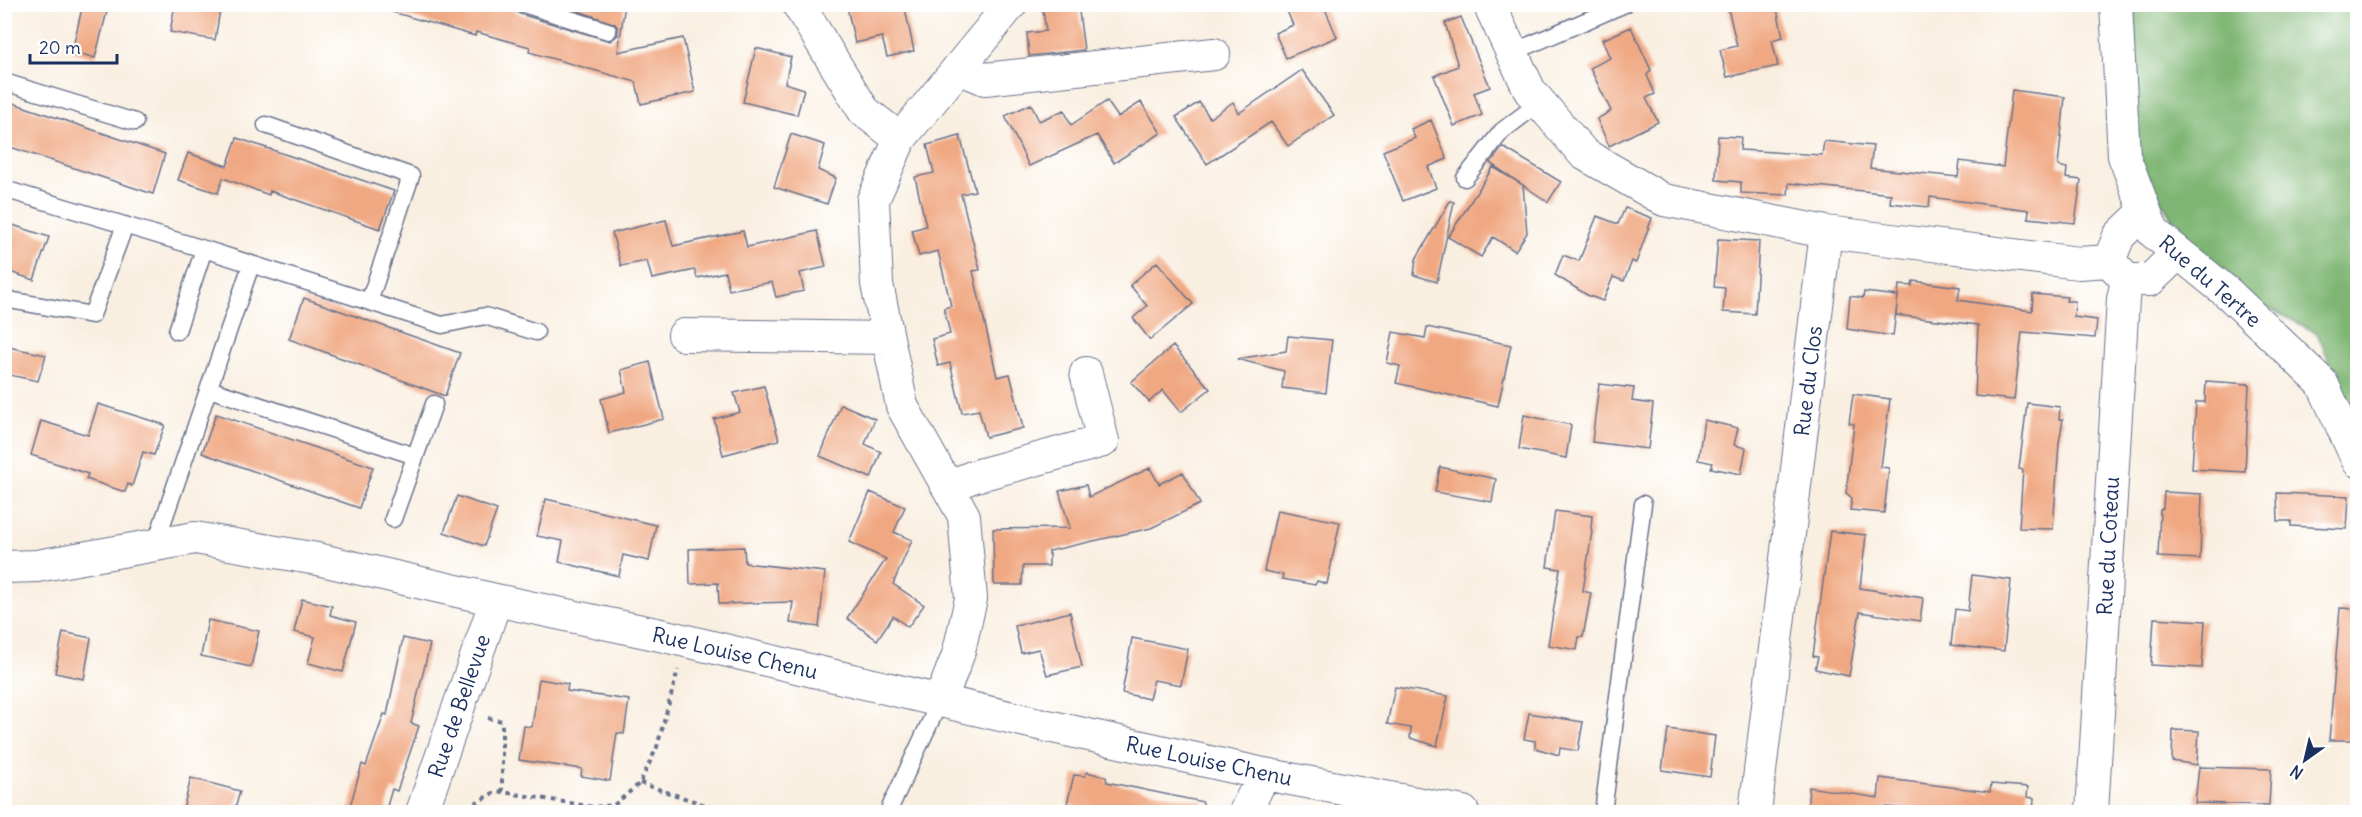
<svg xmlns="http://www.w3.org/2000/svg" width="2362" height="817" font-family="Delius,sans-serif">
<style>
.forest{fill:#7eb572;stroke:#4c7268;stroke-width:1.5}
.building{fill:#f0a882}
.lines{fill:none;stroke-linecap:round;stroke-linejoin:round}
.service-casing{stroke:#69728c;stroke-width:19}
.minor-casing{stroke:#69728c;stroke-width:34}
.path{stroke:#69728c;stroke-width:4;stroke-dasharray:4.5 4.5;stroke-linecap:butt}
.service{stroke:#fff;stroke-width:16}
.minor{stroke:#fff;stroke-width:32}
.labels{text-anchor:middle;dominant-baseline:central;stroke-width:4.5;stroke-linejoin:round;paint-order:stroke}
.street-label{font-size:21px;fill:#1b2f5e;stroke:#fff}
</style>
<rect width="100%" height="100%" fill="#fff"/>
<filter id="ink" filterUnits="userSpaceOnUse"><feTurbulence type="fractalNoise" baseFrequency=".0167" numOctaves="2"/><feDisplacementMap in="SourceGraphic" scale="12" xChannelSelector="R" yChannelSelector="G"/><feConvolveMatrix kernelMatrix="1 2 1 2 8 2 1 2 1" color-interpolation-filters="sRGB"/></filter>
<filter id="wash" filterUnits="userSpaceOnUse"><feTurbulence type="fractalNoise" baseFrequency=".008" numOctaves="4" result="noise"/><feDisplacementMap in="SourceGraphic" scale="24" xChannelSelector="R" yChannelSelector="G"/><feGaussianBlur stdDeviation="1.35" result="paint"/><feColorMatrix in="noise" values="0 0 0 0 0 0 0 0 0 0 0 0 0 0 0 0 0 1.4 0 .05"/><feComposite in="paint" operator="in"/></filter>
<g filter="url(#wash)">
<rect width="100%" height="100%" fill="#f9efe1"/>
<path class="forest" d="M2136 5H2357V425L2317 333 2207 277 2124 139Z"/>
<g id="blocks">
<path class="building" d="M83 4H109L95 58 72 51Z
M175 4H221L215 40 170 32Z
M390 4H513L515 11 520 14 610 41 618 35V28L615 24 559 4H625L618 52 683 38 695 92 641 104 636 82 529 52 530 47 476 32 475 36 389 11Z
M861 4H904L914 51 887 57 882 37 855 43 847 7Z
M1042 4H1078L1084 50 1029 56 1027 33 1046 31Z
M1284 4H1323L1337 37 1286 58 1275 33 1293 25Z
M1727 4H1776L1783 37 1772 40 1778 66 1727 77 1720 50 1737 46Z
M1461 17 1490 87 1474 93 1482 115 1454 126 1434 76 1458 66 1445 23Z
M1631 27 1651 70 1647 75 1655 94 1646 98 1658 122 1609 146 1597 119 1611 111 1590 68 1610 58 1602 40Z
M756 48 791 57 785 83 804 89 797 115 743 102Z
M1302 70 1334 115 1288 146 1271 122 1207 164 1176 117 1199 102 1210 118 1233 102 1239 113Z
M2012 90 2065 97 2058 166 2067 168 2066 178 2081 180 2075 223 2028 218 2029 210 1930 197 1929 207 1890 203 1891 194 1789 183 1788 195 1741 193V182L1716 180 1718 136 1741 137 1740 150 1822 155 1824 141 1873 146 1870 168 1958 177 1960 161 2003 167Z
M4 100 165 154 153 194 4 145Z
M1107 101 1118 117 1141 102 1161 133 1114 163 1097 135 1029 166 1005 116 1031 104 1039 121 1064 110 1071 125Z
M1431 120 1447 159 1428 167 1436 188 1403 201 1383 151 1415 138 1411 129Z
M791 134 825 145 818 170 836 178 827 204 774 187Z
M960 136 975 191 961 194 980 270 973 271 997 377 1010 374 1023 428 986 437 979 410 962 413 950 363 938 366 932 339 950 334 944 308 951 306 938 251 919 256 912 230 926 226 915 177 934 173 927 145Z
M237 138 394 191 380 229 270 191 269 195 223 178 218 193 178 180 188 153 227 166Z
M1503 147 1561 182 1548 202 1490 163Z
M1493 167 1523 185 1527 233 1515 251 1493 237 1481 257 1448 237Z
M1450 201 1454 202 1437 282 1414 275 1416 259Z
M1625 208 1652 218 1636 263 1632 261 1624 281 1613 277 1603 301 1587 295 1555 275 1563 255 1579 261 1597 216 1618 224Z
M666 220 673 246 743 231 747 247 817 231 826 267 800 273 804 291 776 297 772 282 729 290 725 272 697 278 695 270 652 279 647 261 621 266 612 233Z
M4 222 49 237 34 280 4 270Z
M1718 239 1759 241 1755 314 1723 312 1725 288 1714 287Z
M1157 262 1193 304 1150 340 1133 318 1147 306 1130 285Z
M1913 281 1960 287 1958 300 2032 311 2033 294 2067 297 2066 301H2075L2074 317 2097 320 2095 338 2022 332 2014 400 1975 396 1978 325 1896 315 1899 285 1912 286Z
M1864 292 1898 296 1893 336 1847 329 1850 296 1863 298Z
M304 298 460 353 445 396 289 339Z
M1427 327 1511 345 1498 406 1396 383 1400 366 1387 363 1393 332 1425 338Z
M1288 336 1332 340 1326 393 1282 388 1284 371 1237 359 1286 351Z
M4 346 46 355 38 381 4 374Z
M1173 346 1210 389 1181 412 1163 390 1149 402 1131 382Z
M650 362 664 419 609 433 601 399 626 392 621 370Z
M2206 381 2249 384 2245 472 2192 469 2196 402H2205Z
M1599 384 1634 388 1632 401 1653 404 1648 449 1592 442Z
M764 386 779 440 723 455 714 419 740 412 734 393Z
M1853 394 1890 399 1881 467 1889 468 1884 513 1850 510 1852 498 1846 493 1854 424 1849 423Z
M2027 403 2060 407 2059 419H2063L2059 443 2053 529 2019 528 2023 470 2019 469Z
M98 404 165 425 154 455 143 452 132 486 128 484 125 492 86 479 88 474 31 455 41 421 88 435Z
M841 404 875 419 865 444 881 452 871 478 820 456Z
M216 414 373 467 359 508 202 453Z
M1524 415 1571 425 1566 458 1519 449Z
M1704 420 1738 428 1734 445 1746 448 1741 474 1711 468 1713 463 1698 460Z
M1440 467 1496 479 1492 502 1435 492Z
M1150 468 1159 484 1183 472 1200 504 1151 528 1049 551V566H1023L1022 585H994L993 529 1070 528 1059 491 1086 485 1089 497Z
M870 492 905 507 894 532 912 540 893 584 924 605 908 627 893 616 877 640 847 618 886 559 849 542Z
M2164 492 2202 494 2200 559 2158 557 2160 510 2163 508Z
M2277 493 2349 496 2347 529 2291 526V521H2278Z
M457 496 497 510 484 546 444 532Z
M546 499 656 525 649 561 623 555 619 576 559 562 563 541 537 536Z
M1277 510 1340 522 1327 584 1317 581 1315 585 1282 579 1283 575 1264 571Z
M1555 511 1592 516 1591 529 1592 531 1583 591 1591 593 1583 637H1579L1577 650 1548 645 1560 569 1547 567Z
M1830 531 1866 535 1860 588 1923 598 1920 621 1860 612 1849 676 1815 669 1818 657 1813 656Z
M744 547 745 563 825 572 819 627 790 623 793 602 719 604 718 583 690 584 689 549Z
M1972 575 2011 580 2004 651 1951 645 1955 609 1968 611Z
M302 599 332 606 330 615 356 622 343 672 308 663 315 637 294 632Z
M2340 608 2358 609V740H2329Z
M1070 612 1082 667 1047 675 1039 649 1021 653 1015 626Z
M2154 618 2205 621 2202 668 2151 665Z
M208 620 259 631 251 667 201 656Z
M63 632 91 638 84 679 55 673Z
M403 638 430 644 411 723 419 726 397 791 392 789 385 813H348L362 764 366 766 384 714 387 715Z
M1132 638 1188 649 1181 685 1154 680 1149 699 1122 693Z
M539 679 568 684 567 691 629 700 624 734 617 733 610 781 581 776 582 769 519 760 524 726 532 727Z
M1395 687 1448 696 1437 746 1410 738 1411 728 1387 724Z
M1529 713 1583 722 1578 751 1560 748 1559 755 1535 748V741L1524 739Z
M1668 729 1715 736 1710 777 1662 770Z
M2173 730 2199 731 2197 765 2172 761Z
M2199 767 2271 769 2269 805 2195 803Z
M1087 772 1106 777 1107 782 1203 802 1202 813H1100L1067 804 1074 775 1085 776Z
M191 778 240 791 234 813H182Z
M1880 778 1990 792 1991 784 2028 787 2027 797 2034 798 2033 813H1955L1886 807V813H1807L1809 787 1878 798Z"/>
</g>
</g>
<g filter="url(#ink)">
<use href="#blocks" fill-opacity="0" stroke="#69728c" stroke-width="1.5"/>
<g class="lines">
<defs>
<path id="service" d="M523 4 608 31
M1511 53 1625 4
M4 82 135 122
M266 125 411 176 369 302
M1465 178 1502 131 1539 103
M4 189 204 249 442 325 485 316 536 332
M4 299 92 315 125 225
M177 331 204 249
M209 389 415 456
M393 519 434 404
M155 545 251 265
M888 812 940 701
M1603 812 1643 504"/>
<path id="minor" d="M798 4 864 111 900 139
M1489 4 1530 91 1584 154 1664 200 1826 232 2079 263 2109 261
M2116 4 2124 156 2153 232 2229 294 2322 383 2358 461
M959 68 985 79 1214 54
M2145 211 2119 236 2109 261 2127 280H2150L2178 253
M684 335 888 338
M948 487 972 477 1103 441 1086 373
M4 567 37 566 195 538 317 559 496 600 665 636 1030 722 1264 774 1463 812
M940 701 958 655 971 599 964 516 902 406 877 284 873 200 900 139 1011 4
M422 812 496 600
M1245 812 1264 774
M1755 812 1826 232
M2092 812 2123 299 2127 280"/>
</defs>
<use href="#service" class="service-casing"/>
<use href="#minor" class="minor-casing"/>
<path class="path" d="M488 718 502 721V792
M640 783 726 812
M459 812 497 791 594 807 614 805 640 783 657 747 678 670"/>
<use href="#service" class="service"/>
<use href="#minor" class="minor"/>
</g>
</g>
<g class="labels">
<g class="street-label">
<text transform="translate(2210 281) rotate(41)">Rue du Tertre</text>
<text transform="translate(1808 381) rotate(-83)">Rue du Clos</text>
<text transform="translate(2108 546) rotate(-87)">Rue du Coteau</text>
<text transform="translate(735 653) rotate(13)">Rue Louise Chenu</text>
<text transform="translate(459 706) rotate(-71)">Rue de Bellevue</text>
<text transform="translate(1209 761) rotate(12)">Rue Louise Chenu</text>
</g>
</g>
<rect width="2362" height="817" fill="none" stroke="#fff" stroke-width="24"/>
<g transform="translate(2305 760) rotate(214)" stroke="#ffffff" stroke-width="4.5" paint-order="stroke">
<path d="M0-4.5L10 22L0 15L-10 22Z" fill="#1b2f5e"/>
<text y="-9" font-size="16" font-weight="bold" text-anchor="middle" fill="#1b2f5e">N</text>
</g>
<path d="M30 54v9h87v-9" fill="none" stroke="#1b2f5e" stroke-width="3"/>
<text x="39" y="54" font-size="18" fill="#1b2f5e" stroke="#ffffff" stroke-width="4.5" paint-order="stroke">20 m</text>
</svg>
